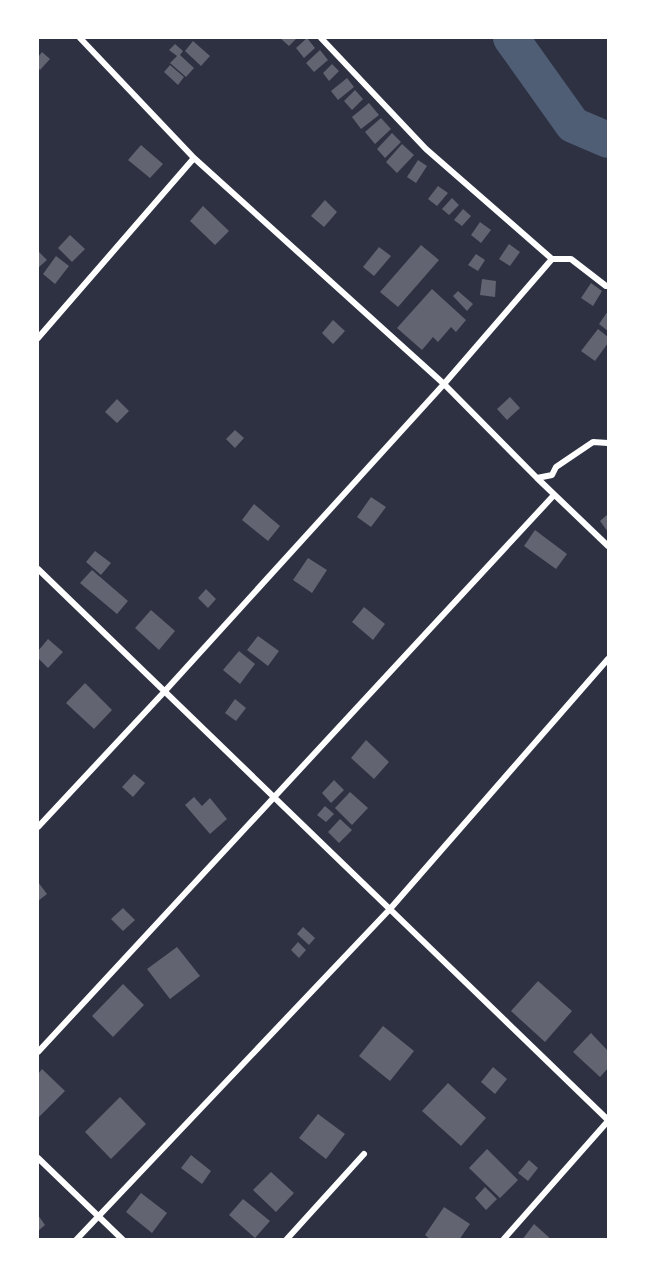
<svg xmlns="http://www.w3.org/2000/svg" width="646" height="1277" font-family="'Golos Text',sans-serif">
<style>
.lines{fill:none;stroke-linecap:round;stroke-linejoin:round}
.river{stroke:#4f5d75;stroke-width:36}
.building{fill:#626471}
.minor{stroke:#fff;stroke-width:6}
</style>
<rect width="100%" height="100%" fill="#2d3142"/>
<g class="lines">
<path class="river" d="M511 38 573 125 608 140"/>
</g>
<path class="building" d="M280 38H297L289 46Z
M307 38 315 48 304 58 296 48Z
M193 41 210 56 201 66 185 51Z
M175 44 183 51 180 55 194 68 186 77 170 63 177 56 169 50Z
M320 50 328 60 314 72 306 63Z
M42 52 50 59 40 70 38 68V57Z
M332 64 339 71 329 81 323 73Z
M170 65 184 77 178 85 164 72Z
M347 78 354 87 338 100 331 91Z
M355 90 363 99 352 110 344 101Z
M369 103 379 115 361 129 352 117Z
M381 118 391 129 375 144 365 132Z
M392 133 401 142 385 158 377 149Z
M402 144 414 155 397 173 386 162Z
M141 145 163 164 150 178 128 160Z
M418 160 427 166 416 183 407 177Z
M438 186 448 193 437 206 428 199Z
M452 198 459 205 449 215 442 209Z
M325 200 337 212 324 227 311 216Z
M203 206 229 231 215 245 190 221Z
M463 209 471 216 462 226 454 220Z
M480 222 491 230 481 243 471 235Z
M70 235 85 249 72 262 58 248Z
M509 244 520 252 510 266 499 259Z
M421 245 439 260 398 307 380 292Z
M379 247 391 256 374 276 363 267Z
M39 252 47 260 39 267 38 254Z
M476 254 485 260 478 271 468 265Z
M56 256 69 266 55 284 43 274Z
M482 279 496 281 495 297 480 295Z
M591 283 602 291 593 306 581 298Z
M432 289 466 320 456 332 451 327 438 342 433 337 422 350 397 328Z
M458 291 473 304 467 311 453 296Z
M608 311V331L599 324Z
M333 320 345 331 333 344 322 333Z
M598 329 608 337V343L595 361 581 351Z
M510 397 520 408 507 420 497 409Z
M117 399 129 411 117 423 105 412Z
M235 430 244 438 235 448 226 439Z
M371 497 386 507 371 527 357 517Z
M254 504 280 526 268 541 242 520Z
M608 514V532L600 521Z
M535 530 567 554 556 569 524 546Z
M95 551 111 563 101 575 86 562Z
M308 558 327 570 312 593 293 580Z
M92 570 128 601 117 614 80 583Z
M206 589 216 599 208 608 198 598Z
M364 607 385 624 373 640 352 622Z
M151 610 175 631 159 650 135 628Z
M258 636 279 651 268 666 247 650Z
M48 639 63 652 48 668 38 658V651Z
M239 651 255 664 240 684 223 670Z
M85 683 112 710 94 729 66 703Z
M235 699 246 708 236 721 225 713Z
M366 740 389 762 374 779 351 758Z
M134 774 145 783 133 797 122 787Z
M334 780 344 790 331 803 322 793Z
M350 792 368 808 352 825 335 808Z
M194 797 202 806 210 798 227 819 210 834 185 805Z
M325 806 334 814 326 822 317 815Z
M340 819 352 830 339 843 328 832Z
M38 882 47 894 38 901Z
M123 908 135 920 123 931 111 919Z
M303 927 315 938 309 945 297 934Z
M298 942 306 950 299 958 291 950Z
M177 947 200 976 170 999 147 969Z
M538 981 572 1011 545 1042 511 1011Z
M123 984 144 1005 113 1037 92 1016Z
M383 1026 414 1051 390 1081 359 1056Z
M591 1033 608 1051V1068L600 1077 573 1052Z
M493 1067 507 1079 495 1094 481 1082Z
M42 1069 65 1091 39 1117 38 1115V1074Z
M448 1083 486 1118 461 1146 422 1111Z
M120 1097 146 1124 111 1159 85 1132Z
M318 1114 345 1134 326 1159 299 1138Z
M487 1149 518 1180 500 1198 469 1168Z
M191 1155 211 1171 202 1184 181 1168Z
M529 1160 538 1168 528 1181 518 1173Z
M271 1172 294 1193 276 1212 253 1190Z
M485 1187 497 1199 486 1210 475 1198Z
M141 1193 167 1213 152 1233 126 1212Z
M243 1199 270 1221 255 1238 229 1215Z
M444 1207 470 1224 459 1240H431L425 1235Z
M38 1215 45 1225 38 1231Z
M534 1224 552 1240H522Z"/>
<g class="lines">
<path class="minor" d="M321 38 426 149 552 259H571L606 286H608
M552 259 444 384 537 478 552 475 556 467 593 442 608 443
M38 338 194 158
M537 478 608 546
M38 569 608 1120
M38 827 165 691 444 384 194 158 80 38
M38 1052 554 495
M38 1158 123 1240
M76 1240 390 909 608 659
M286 1240 364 1154
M503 1240 608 1121"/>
</g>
<rect width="646" height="1277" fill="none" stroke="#ffffff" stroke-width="78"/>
</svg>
